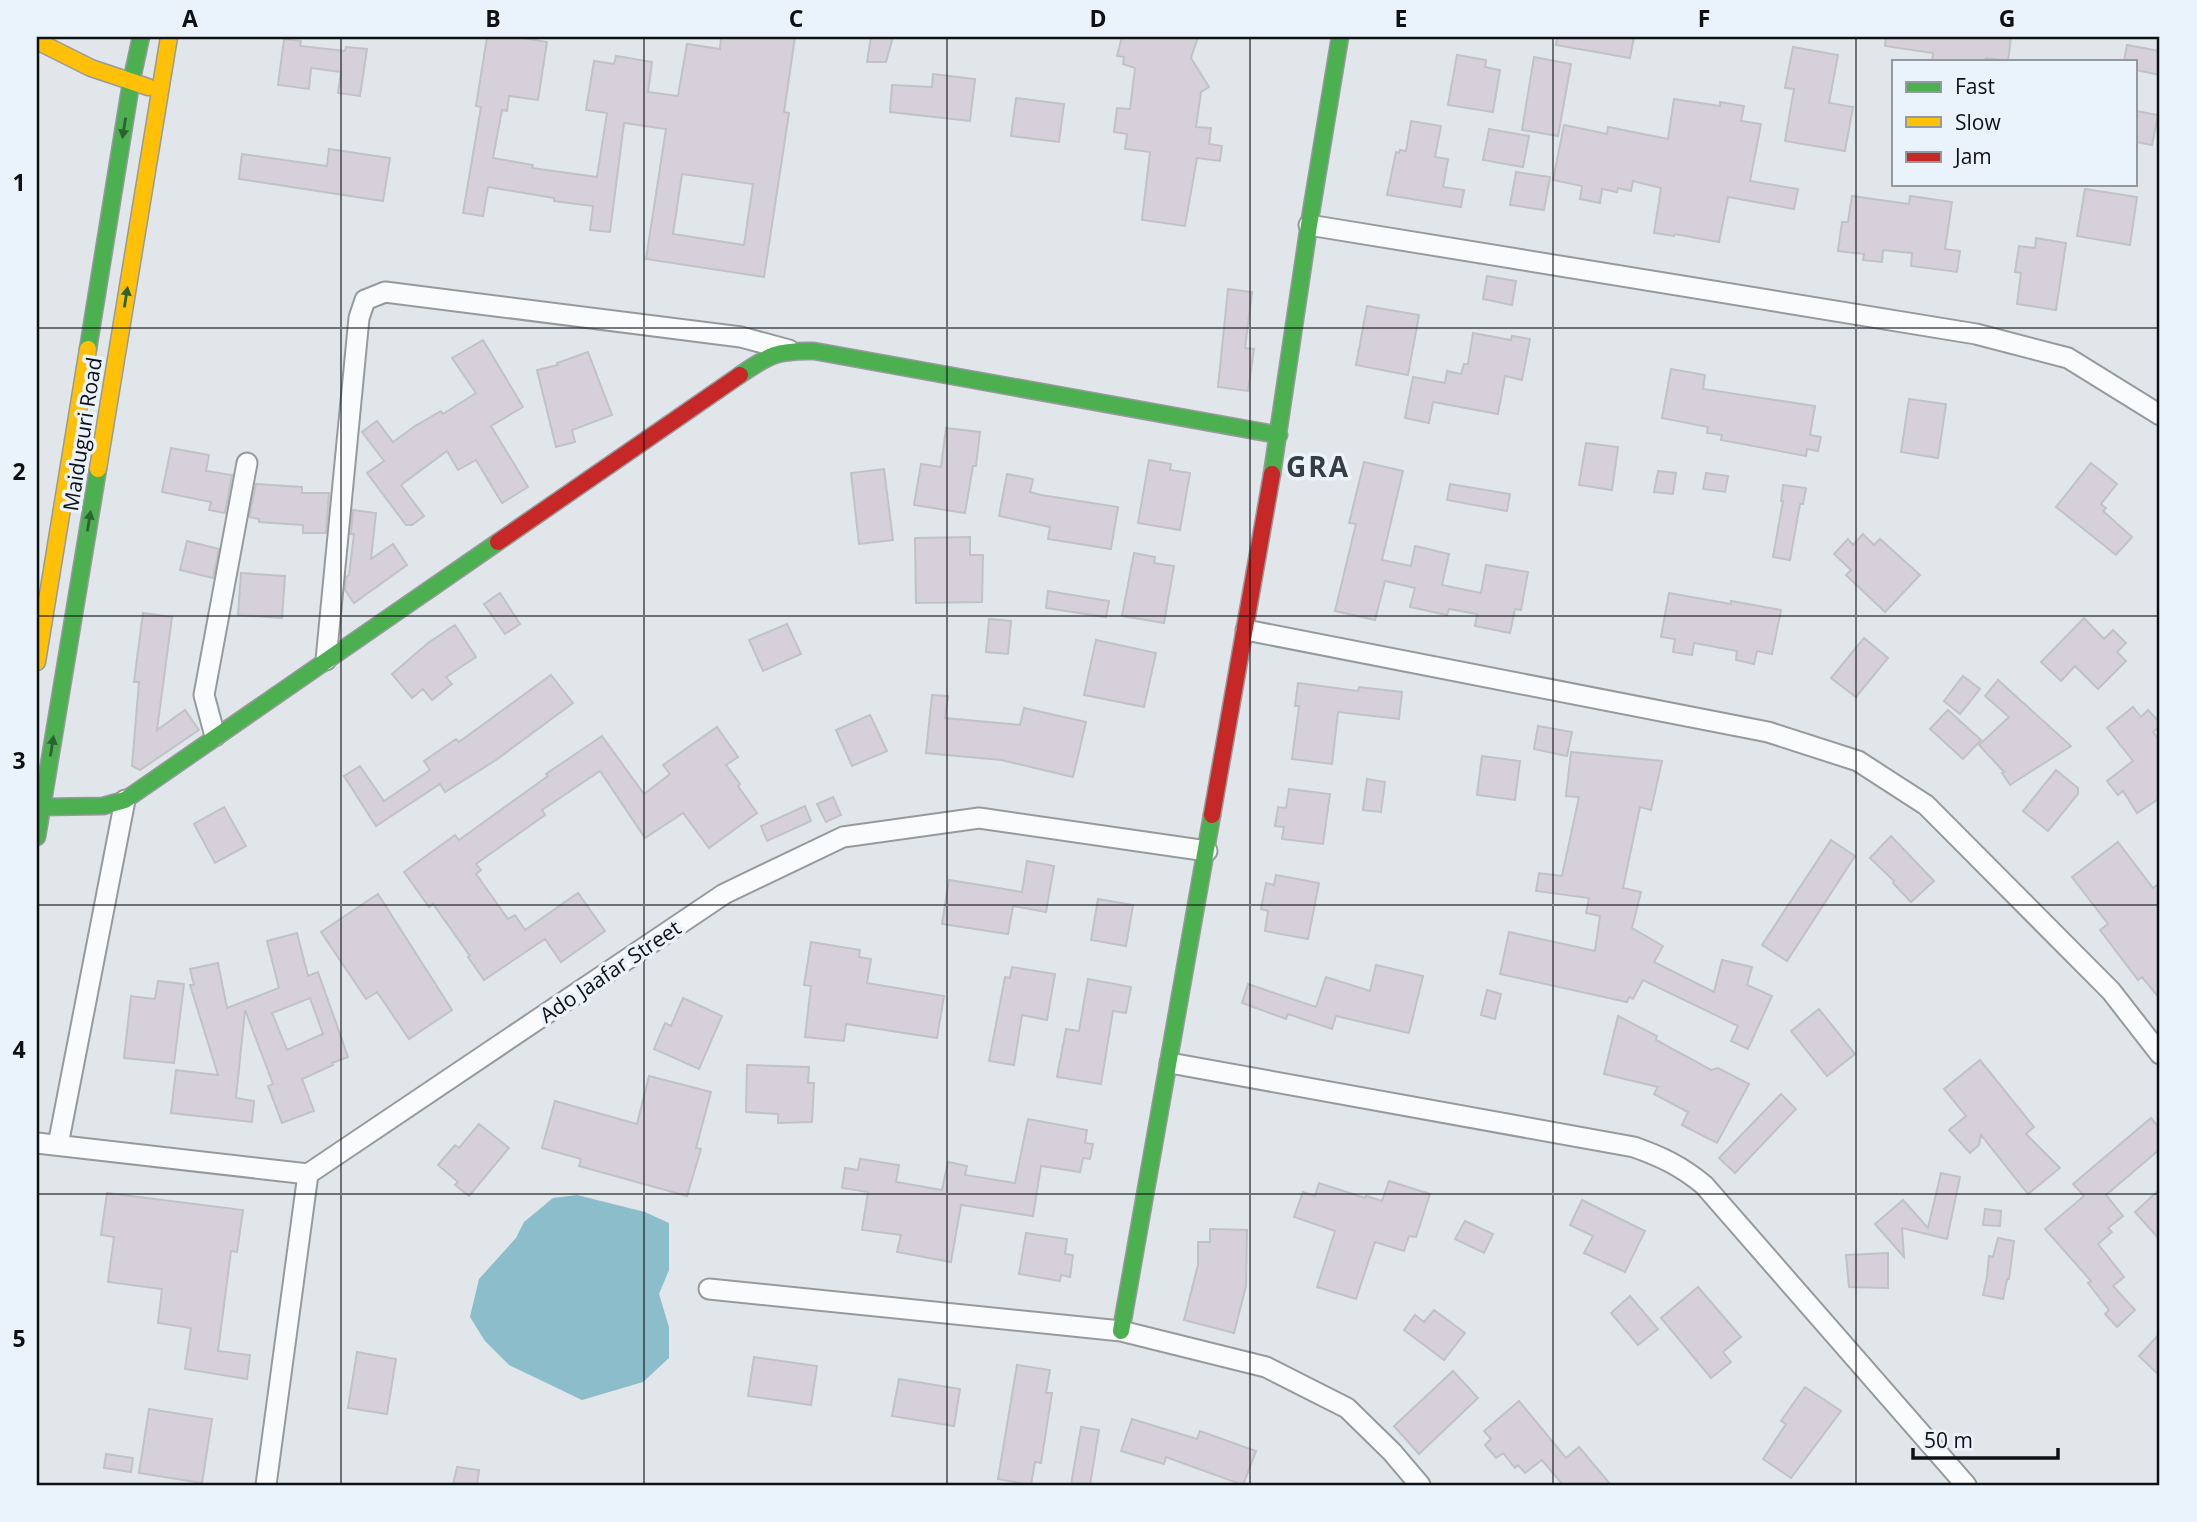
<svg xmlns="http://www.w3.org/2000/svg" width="2197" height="1522" font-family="'Open Sans',sans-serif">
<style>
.water{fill:#8cbdca}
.building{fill:#d6d0da;stroke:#c1c2c5;stroke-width:2;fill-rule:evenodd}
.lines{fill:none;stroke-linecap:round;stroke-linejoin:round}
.street-casing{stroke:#979a9d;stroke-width:23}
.fast-casing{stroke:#979a9d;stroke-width:19}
.slow-casing{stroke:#979a9d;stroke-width:19}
.jam-casing{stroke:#979a9d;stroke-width:19}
.street{stroke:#fafbfc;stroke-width:19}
.fast{stroke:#4caf50;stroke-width:16}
.slow{stroke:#ffc107;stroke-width:16}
.jam{stroke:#c62828;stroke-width:16}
.oneway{fill:#2d6032}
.grid{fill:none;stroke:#0e1114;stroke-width:2;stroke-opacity:0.55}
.labels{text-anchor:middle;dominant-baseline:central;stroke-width:7;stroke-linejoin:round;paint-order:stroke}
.street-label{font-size:21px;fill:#0e1114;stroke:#eaf3fb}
.district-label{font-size:28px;font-weight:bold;letter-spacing:2px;fill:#363d43;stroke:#eaf3fb}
.neatline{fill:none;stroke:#0e1114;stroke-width:2.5}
.grid-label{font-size:23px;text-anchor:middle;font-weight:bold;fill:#0e1114}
</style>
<rect width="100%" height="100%" fill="#e1e6ea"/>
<path class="water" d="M577 1195 645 1212 669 1223V1270L659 1294 669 1327V1358L643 1382 582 1400 509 1365 485 1341 470 1317 479 1279 516 1238 524 1222 553 1198Z"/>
<path class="building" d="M487 37H518L547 42 538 100 509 96 507 111 502 110 493 158 533 165 532 168 597 177 607 113 586 110 594 61 614 64 616 56 652 62 648 92 678 96 687 44 720 49 721 37H795L784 112 789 113 764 277 646 259 666 129 624 123 610 232 590 230 593 206 554 201V198L488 187 483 216 463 213 481 107 476 106ZM682 174 753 184 744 245 673 234Z
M871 37H893L886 62H867Z
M1122 37H1198L1191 58 1209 87 1201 92 1196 127 1211 128 1209 144 1222 146 1220 161 1197 158 1185 226 1142 220 1150 152 1125 149 1127 134 1114 132 1117 108 1130 109 1135 68 1123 64 1124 57 1117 56Z
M1557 37H1634L1630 58 1556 45Z
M1886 37H2011L2008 61 1986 58 1985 61H1932L1933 53 1885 46Z
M284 39 301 41 300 46 345 51 346 47 367 49 360 96 338 93 341 72 311 68 309 89 278 85Z
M2127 45 2160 51V75L2136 70V61H2124Z
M1793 47 1838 55 1829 103 1853 107 1845 151 1785 141 1794 89 1785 88Z
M1457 55 1486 60 1485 67 1500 70 1493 112 1448 105Z
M1534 57 1571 64 1558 136 1522 130Z
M933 74 975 79 970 121 890 112 892 85 932 87Z
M1016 98 1064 104 1059 142 1011 136Z
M1674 99 1720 106V102L1744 106 1741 121 1761 124 1750 181 1798 189 1794 209 1728 197 1719 242 1675 234 1674 236 1654 233 1661 188 1633 181 1631 191 1618 188 1617 192 1602 189 1600 203 1580 199 1582 186 1553 180 1564 125 1607 134 1608 127 1668 139Z
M2136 111 2158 115 2152 145 2136 142Z
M1411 121 1441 126 1435 157 1448 159 1443 187 1464 190 1461 207 1387 195 1396 152 1399 153 1400 150 1406 151Z
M1489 129 1529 136 1523 167 1483 160Z
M329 149 390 158 383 201 239 179 242 154 327 166Z
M1516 172 1550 177 1544 210 1510 205Z
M2085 189 2137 197 2130 245 2077 236Z
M1852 196 1909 204 1910 196 1952 202 1945 249 1960 251 1957 272 1911 266 1912 253 1883 250 1882 262 1863 260 1864 254 1838 251 1842 222H1848Z
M2036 238 2066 243 2056 310 2017 304 2021 273 2015 272 2019 246 2035 248Z
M1487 276 1516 281 1512 305 1483 299Z
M1228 289 1252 292 1245 348 1254 349 1248 391 1218 387Z
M1367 306 1419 315 1408 375 1356 365Z
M1473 333 1511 340 1512 336 1530 339 1522 380 1505 376 1498 414 1433 402 1429 423 1405 418 1413 377 1445 383 1447 371 1461 374 1464 364H1468Z
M483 340 523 407 491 426 528 487 502 503 476 460 458 470 447 451 401 485 424 516 412 525H406L367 473 384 461 362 432 377 421 393 442 415 426 441 411 443 414 476 393 452 358Z
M588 352 612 415 572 430 575 442 556 447 537 370 558 365 557 363Z
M1671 369 1705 375 1703 389 1815 406 1810 435 1821 437 1818 451 1807 449 1806 456 1721 440 1722 435 1707 433 1708 427 1662 418Z
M1909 399 1946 404 1938 458 1901 452Z
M946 428 980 432 976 466H973L965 513 914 505 921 464 941 467Z
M1586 443 1618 447 1612 490 1579 485Z
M171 448 209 455 206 471 232 475 225 513 209 510 211 502 162 492Z
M1149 460 1171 464 1170 470 1190 473 1180 530 1138 523Z
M1364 462 1403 471 1382 560 1411 566 1415 546 1449 554 1442 585 1481 593 1486 565 1528 572 1521 610 1515 609 1510 633 1475 626 1477 614 1449 609 1447 615 1410 607 1415 588 1385 581 1375 620 1335 611 1356 524 1349 523Z
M2091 463 2117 484 2101 504 2106 508 2103 511 2132 537 2116 555 2056 507Z
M884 469 893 540 859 544 851 473Z
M1658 471 1676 473 1673 494 1654 492Z
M1706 473 1728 476 1725 492 1703 489Z
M1007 474 1033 479 1030 492 1041 495 1118 507 1111 549 1048 539 1050 527 999 516Z
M256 484 302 487V493H329L326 533H303V525L259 522V519L249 517Z
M1450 484 1510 494 1507 511 1447 500Z
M1783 485 1806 488 1803 504H1800L1790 560 1773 557 1783 501H1781Z
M353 510 376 513 371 559 393 544 407 565 354 603 345 590 346 577 349 575 354 534H351Z
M1863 534 1874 545 1880 539 1920 575 1885 612 1846 575 1851 570 1834 554 1848 539 1853 545Z
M970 537V555H983L982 602 916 603 915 538Z
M187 541 219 549 213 578 180 570Z
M1134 553 1155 557 1154 563 1174 566 1164 623 1122 616Z
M241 573 285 576 282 618 238 615Z
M1048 591 1109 601 1106 617 1046 608Z
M500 593 520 624 505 634 484 604Z
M1669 593 1731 604V601L1781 610 1772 654 1757 651 1754 664 1736 660 1737 651 1694 643 1692 655 1673 652 1675 639 1661 637Z
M143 613 172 617 157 730 185 710 199 730 140 770 132 766 139 682H134Z
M2084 618 2104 639 2113 630 2126 643 2117 652 2126 661 2098 689 2075 666 2061 681 2041 662Z
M989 619 1011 621 1008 654 986 652Z
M787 624 801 654 763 671 749 640Z
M455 625 476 657 446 677 452 684 432 700 423 689 412 698 392 674 428 643Z
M1864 638 1888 658 1856 697 1831 678Z
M1096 640 1156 653 1144 707 1084 695Z
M551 675 573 703 496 760 445 792 440 784 376 826 344 776 360 766 384 801 430 770 424 761 456 739 459 742Z
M1963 676 1980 689 1960 714 1944 701Z
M1998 680 2071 746 2010 785 2002 773 2004 772 1979 745 2009 717 1985 696Z
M1298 683 1358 691 1359 687 1402 692 1399 719 1338 712 1332 764 1292 759 1299 706H1295Z
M932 695 948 696 945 718 1020 725 1024 708 1086 722 1073 777 1001 760 926 753Z
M2133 707 2141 717 2148 710 2160 723V726L2153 732 2160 741V798L2137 813 2123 791 2118 795 2107 781 2133 761 2107 728Z
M1948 710 1981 740 1963 759 1930 729Z
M870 715 887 751 852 766 836 730Z
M1538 726 1572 732 1567 756 1534 749Z
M717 727 738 757 726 765 740 784 738 786 757 813 709 848 683 813 645 838 600 771 542 810 545 815 476 864 481 870 476 874 508 919 515 915 525 930 578 893 605 931 561 962 545 939 484 980 468 957 470 956 433 904 429 907 404 872 455 835 459 840 548 776 546 774 602 736 644 794 670 774 663 765Z
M1571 752 1662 761 1651 810 1640 807 1623 888 1641 892 1632 928 1663 946 1654 962 1714 992 1722 960 1752 967 1747 985 1772 996 1748 1049 1731 1041 1738 1026 1643 980 1633 999 1629 997 1627 1002 1500 974 1509 932 1595 951 1600 916 1586 913 1589 898 1536 891 1539 873 1562 876 1579 797 1566 796Z
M1482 756 1520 761 1515 800 1477 795Z
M2056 770 2078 788V794L2048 831 2023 811Z
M1367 779 1385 782 1381 812 1363 810Z
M1289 789 1330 794 1323 844 1282 839 1284 827 1275 826 1278 807 1286 808Z
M833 797 841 815 826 822 817 804Z
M805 806 811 821 767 841 761 826Z
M224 807 246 846 215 863 194 824Z
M1891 836 1934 881 1911 902 1893 883 1894 881 1870 858Z
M1831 840 1855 856 1787 961 1762 945Z
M2118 842 2153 888 2160 883V999L2142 977 2138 980 2100 930 2108 924 2072 877Z
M1027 861 1054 866 1046 912 1013 906 1008 934 942 924 949 880 1022 892Z
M1276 875 1319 883 1308 939 1265 931 1268 911 1261 909 1266 883 1274 885Z
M378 894 452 1010 409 1039 377 992 366 999 321 932Z
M1098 899 1133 905 1126 946 1091 940Z
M297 933 308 976 318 972 348 1057 332 1063 333 1065 302 1079 314 1111 282 1123 268 1086 273 1084 245 1010 236 1098 254 1101 252 1122 171 1113 176 1070 218 1075 190 985H194L190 969 218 963 227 1008 279 988 267 941ZM310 998 323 1034 287 1050 272 1013Z
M811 942 860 950 859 957 871 959 867 983 944 996 937 1038 846 1024 844 1041 805 1037 811 986 804 985Z
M1376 965 1423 976 1409 1033 1336 1016 1332 1029 1288 1014 1286 1019 1242 1003 1248 984 1316 1007 1326 977 1370 991Z
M1012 967 1055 974 1047 1020 1022 1015 1014 1065 989 1061 1005 977 1010 978Z
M1088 979 1131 987 1126 1013 1113 1011 1101 1084 1057 1077 1066 1029 1079 1031Z
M158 981 184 984 174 1063 124 1058 131 996 155 999Z
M1487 990 1501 994 1495 1019 1481 1015Z
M683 998 722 1016 699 1069 654 1049 665 1023 671 1026Z
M1819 1009 1855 1054 1827 1076 1791 1031Z
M1618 1016 1657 1036 1656 1040 1711 1070 1718 1068 1749 1084 1717 1143 1682 1125 1688 1112 1654 1094 1658 1087 1604 1074Z
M1980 1060 2034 1127 2026 1134 2060 1168 2028 1194 1981 1135 1979 1145 1970 1153 1949 1130 1966 1116 1944 1089Z
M747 1065 809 1067 808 1083H814L812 1122 778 1123V1114L746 1112Z
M649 1076 711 1092 696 1148 701 1149 687 1196 579 1166 581 1159 542 1148 555 1101 637 1124Z
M1781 1094 1796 1109 1735 1173 1719 1158Z
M2151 1118 2160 1129V1149L2106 1195 2123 1216 2108 1228 2112 1232 2098 1244 2124 1277 2113 1286 2135 1310 2117 1327 2105 1314 2109 1310 2088 1283 2091 1281 2045 1229 2084 1196 2073 1184Z
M1028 1119 1087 1130 1085 1143 1093 1144 1090 1159 1083 1158 1080 1172 1041 1166 1033 1216 961 1205 951 1262 897 1252 901 1235 862 1230 868 1192 842 1188 845 1168 858 1170 860 1159 899 1165 896 1182 942 1190 948 1162 967 1166 965 1175 1015 1183Z
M479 1124 509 1148 469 1196 455 1185 458 1182 438 1165 455 1145 459 1148Z
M1941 1173 1960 1177 1947 1239 1902 1228 1904 1257 1875 1224 1903 1200 1928 1228Z
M1389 1181 1430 1194 1416 1237 1409 1236 1404 1251 1375 1242 1356 1299 1317 1287 1335 1231 1294 1217 1303 1192 1315 1196 1319 1183 1365 1198 1366 1196 1382 1201Z
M2160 1189V1240L2135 1212Z
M107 1193 243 1210 237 1252 231 1251 218 1351 250 1355 247 1379 185 1369 191 1328 158 1323 162 1289 108 1282 114 1237 101 1235Z
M1582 1200 1645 1231 1625 1272 1584 1253 1593 1236 1570 1225Z
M1985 1209 2001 1211 2000 1226 1983 1225Z
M1465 1221 1493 1234 1484 1253 1455 1239Z
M1210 1229 1247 1230 1246 1286 1234 1333 1184 1320 1198 1265V1242H1210Z
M1026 1233 1067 1239 1065 1254 1073 1255 1070 1277 1061 1275 1060 1281 1019 1274Z
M1998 1238 2014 1241 2009 1279H2007L2003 1299 1983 1295 1987 1277 1989 1256 1993 1257Z
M1888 1253V1288L1849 1287 1846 1255Z
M1698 1287 1741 1337 1723 1352 1731 1362 1711 1378 1661 1318Z
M1630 1296 1658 1329 1638 1345 1611 1313Z
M1434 1310 1465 1333 1444 1360 1404 1330 1415 1315 1424 1322Z
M2160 1333V1376L2139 1356Z
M357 1352 396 1359 387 1414 348 1408Z
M754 1357 817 1366 811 1405 748 1396Z
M1017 1365 1050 1370 1046 1393H1052L1041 1463 1035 1462 1031 1485 998 1479Z
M1453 1371 1478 1398 1419 1454 1394 1426Z
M899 1379 960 1389 954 1426 892 1416Z
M1805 1387 1841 1411 1791 1478 1763 1459 1786 1424 1781 1421Z
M1519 1401 1566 1458 1579 1447 1611 1485H1563L1542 1460 1525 1473 1518 1465 1515 1468 1503 1453 1496 1458 1485 1445 1491 1439 1484 1431Z
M149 1409 212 1419 202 1483 139 1473Z
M1132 1419 1197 1439 1200 1431 1256 1451 1243 1485 1166 1457 1164 1464 1121 1451Z
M1081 1427 1099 1430 1090 1485H1071Z
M106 1454 133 1458 131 1472 104 1468Z
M457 1467 479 1470 477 1485H453Z"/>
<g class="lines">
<defs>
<path id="street" d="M1309 225 1976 334 2068 358 2160 415
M1246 630 1768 732 1858 761 1926 805 2111 991 2160 1054
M326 660 359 318 365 300 385 292 741 337 789 350
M215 736 204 695 247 463
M1170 1063 1634 1147C1662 1157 1681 1166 1704 1185L1966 1485
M37 1143 308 1174 724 894 843 837 979 818 1207 851
M58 1145 125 800
M709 1289 1121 1331 1266 1367 1347 1408 1392 1452 1420 1485
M266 1485 308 1174"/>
<path id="fast" d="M88 349 131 83 141 37
M740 375C769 355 778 350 814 351L1279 435
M1272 474 1309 225 1340 37
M42 807 103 806 125 800 498 542
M37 837 98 469
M1121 1331 1212 815"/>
<path id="slow" d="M37 41 91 68 148 87
M98 469 169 37
M37 662 88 349"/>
<path id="jam" d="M498 542 740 375
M1212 815 1272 474"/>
</defs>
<use href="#street" class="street-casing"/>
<use href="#fast" class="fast-casing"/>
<use href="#slow" class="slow-casing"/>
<use href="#jam" class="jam-casing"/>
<use href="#street" class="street"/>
<use href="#fast" class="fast"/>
<use href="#slow" class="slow"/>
<use href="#jam" class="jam"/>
</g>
<defs><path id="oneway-solid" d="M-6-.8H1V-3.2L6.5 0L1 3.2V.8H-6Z" transform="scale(1.75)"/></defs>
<g class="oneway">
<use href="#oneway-solid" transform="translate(124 128) rotate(99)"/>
<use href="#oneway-solid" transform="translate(126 297) rotate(-81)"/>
<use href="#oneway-solid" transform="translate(89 521) rotate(-81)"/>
<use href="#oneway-solid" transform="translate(52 746) rotate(-81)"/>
</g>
<path class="grid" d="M341 37V1485M644 37V1485M947 37V1485M1250 37V1485M1553 37V1485M1856 37V1485M37 328H2160M37 616H2160M37 905H2160M37 1194H2160"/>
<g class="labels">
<g class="street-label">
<text transform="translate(82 434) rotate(-81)">Maiduguri Road</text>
<text transform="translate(610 971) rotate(-34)">Ado Jaafar Street</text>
</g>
<g class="district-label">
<text x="1318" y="466">GRA</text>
</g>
</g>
<rect width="2197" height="1522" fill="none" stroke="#eaf3fb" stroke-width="77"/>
<rect x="1892" y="60" width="245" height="126" fill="#eaf3fb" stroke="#92999f" stroke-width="2"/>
<rect x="1906" y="82" width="35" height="10" fill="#4caf50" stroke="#92999f" stroke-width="2"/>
<text x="1955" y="94" font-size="21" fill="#0e1114">Fast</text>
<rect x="1906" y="117" width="35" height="10" fill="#ffc107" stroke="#92999f" stroke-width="2"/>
<text x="1955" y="130" font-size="21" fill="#0e1114">Slow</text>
<rect x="1906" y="152" width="35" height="10" fill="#c62828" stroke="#92999f" stroke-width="2"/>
<text x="1955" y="164" font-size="21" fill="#0e1114">Jam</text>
<path d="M1913 1448v10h145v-10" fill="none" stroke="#0e1114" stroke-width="3.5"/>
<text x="1924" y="1448" font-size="21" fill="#0e1114" stroke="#eaf3fb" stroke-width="5" paint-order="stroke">50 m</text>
<rect x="38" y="38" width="2120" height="1446" class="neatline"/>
<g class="grid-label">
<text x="190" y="27">A</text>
<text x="493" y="27">B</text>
<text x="796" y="27">C</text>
<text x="1098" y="27">D</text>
<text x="1401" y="27">E</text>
<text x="1704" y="27">F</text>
<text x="2007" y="27">G</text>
<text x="19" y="191">1</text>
<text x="19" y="480">2</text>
<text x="19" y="769">3</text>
<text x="19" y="1058">4</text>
<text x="19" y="1347">5</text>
</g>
</svg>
